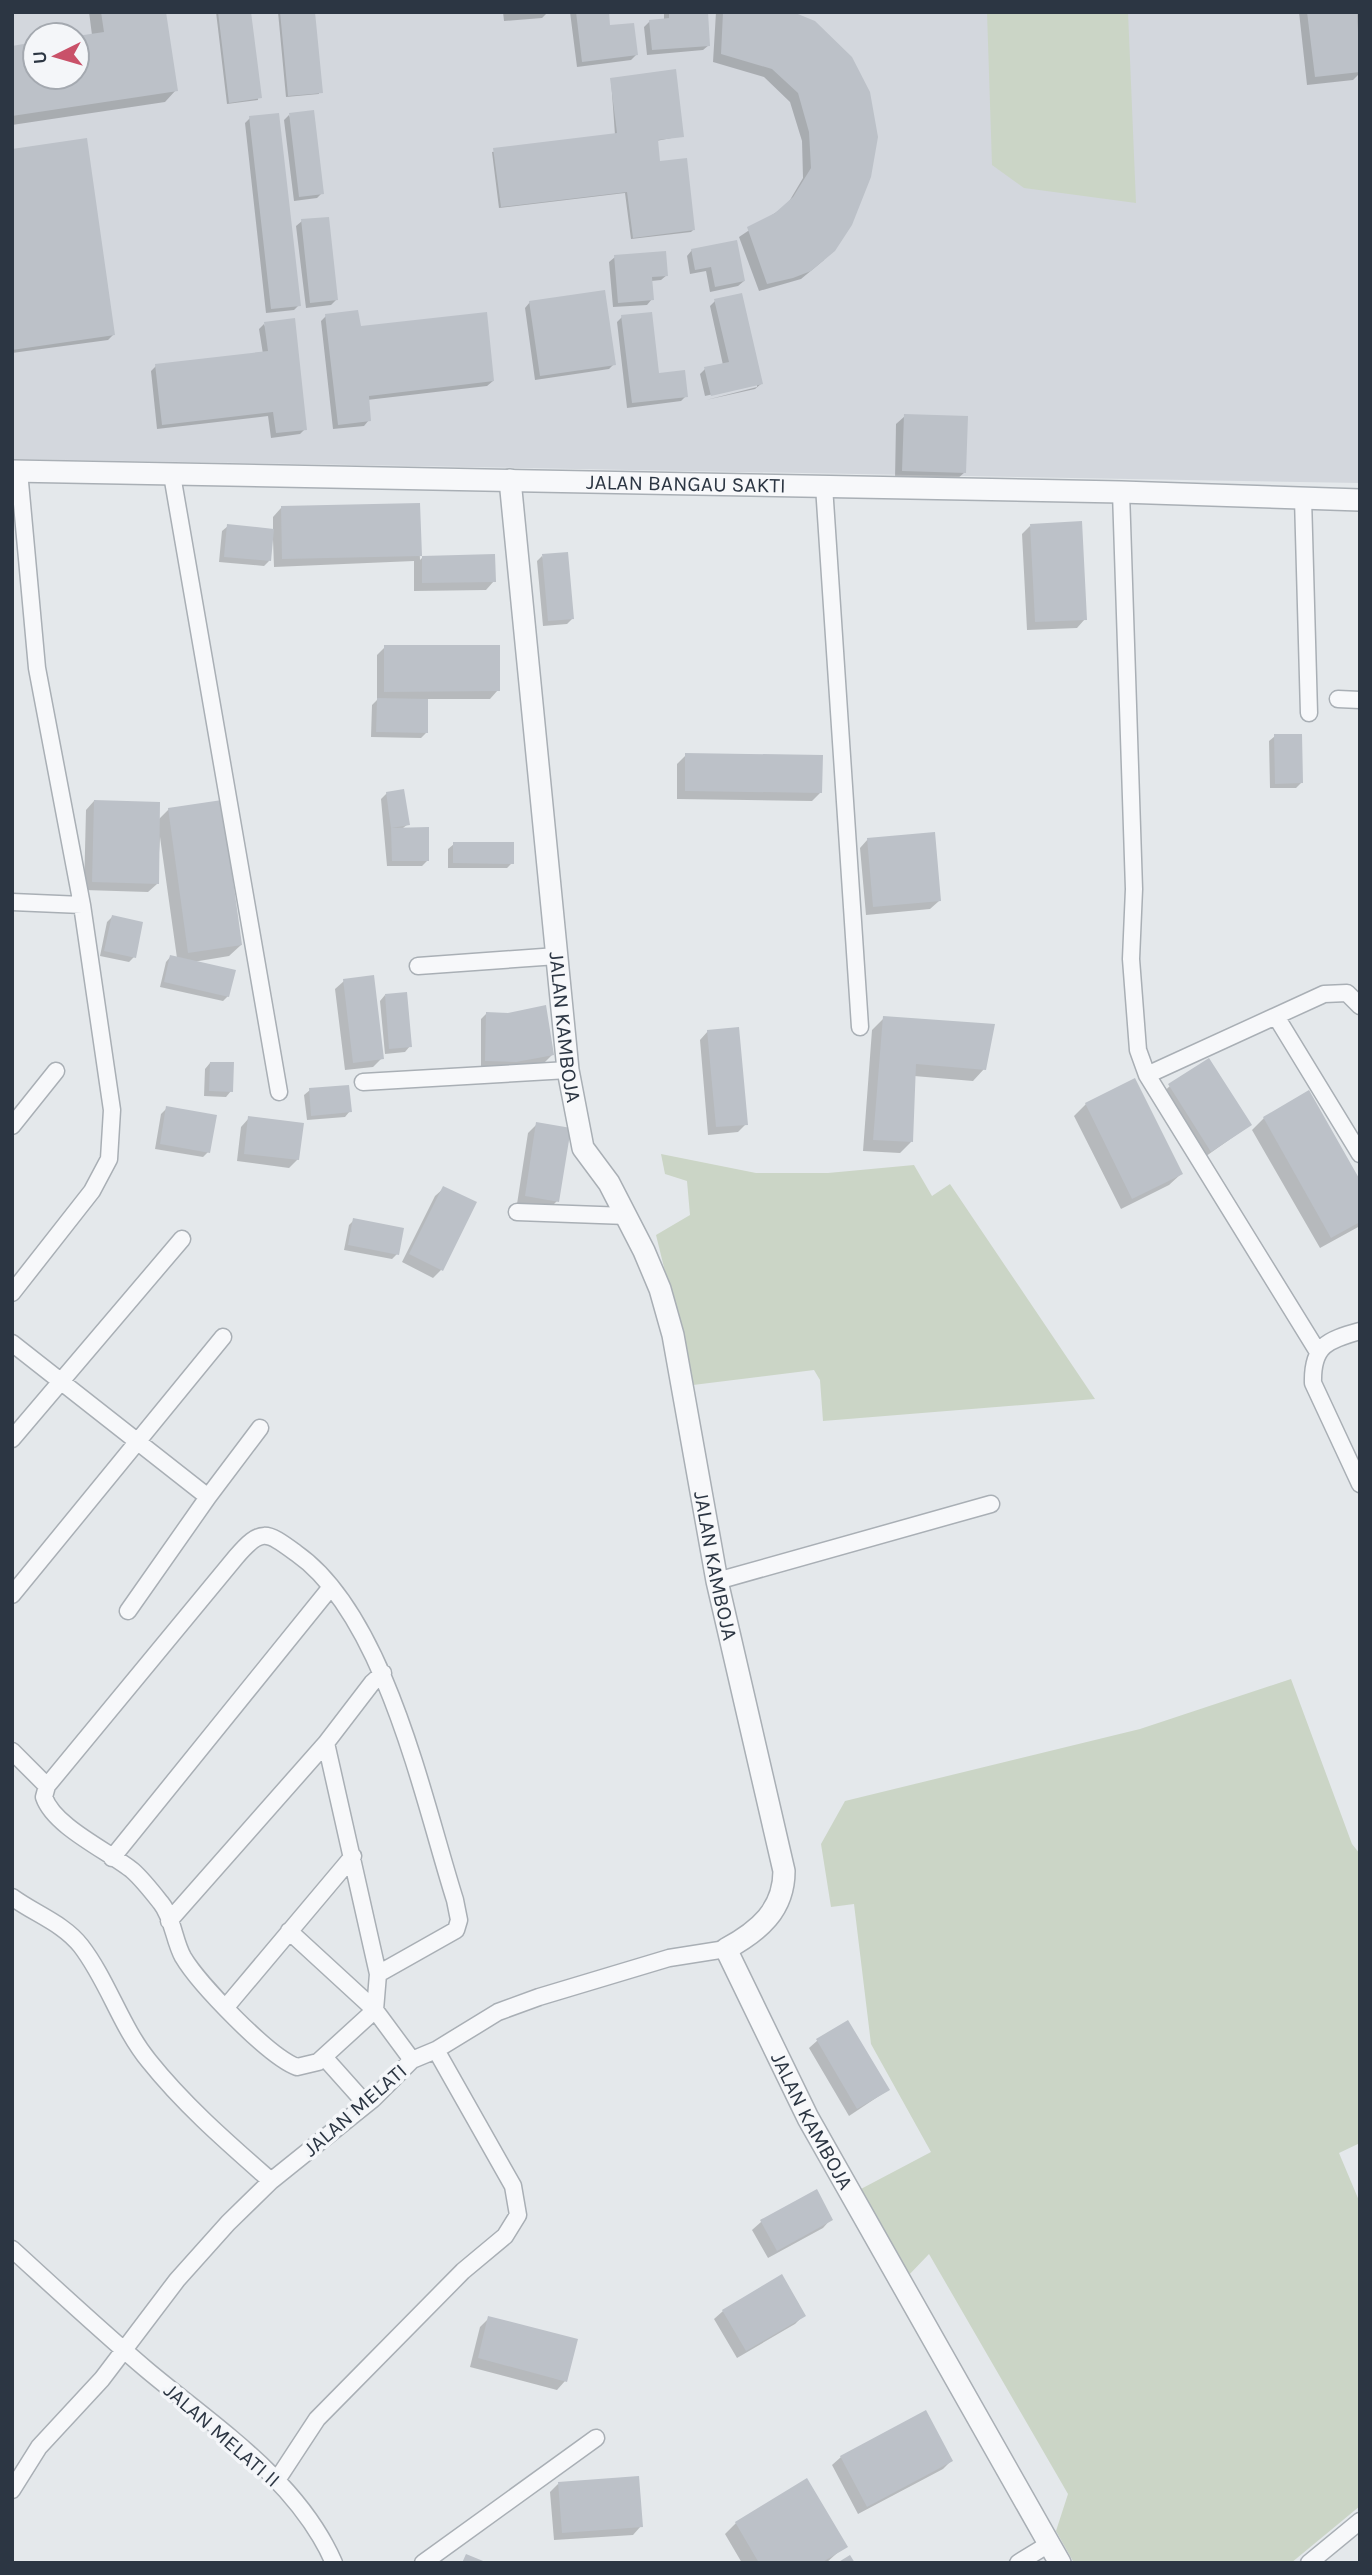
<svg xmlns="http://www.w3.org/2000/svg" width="1372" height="2575" font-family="Karla,sans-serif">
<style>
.built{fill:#d3d7dd;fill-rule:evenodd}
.green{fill:#cbd5c6}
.shadow{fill:#0003}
.building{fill:#bcc1c8}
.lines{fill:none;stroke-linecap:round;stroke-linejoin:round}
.minor-casing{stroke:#a9afb5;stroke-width:19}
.tertiary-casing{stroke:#a9afb5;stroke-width:24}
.minor{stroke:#f7f8fa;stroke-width:16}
.tertiary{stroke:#f7f8fa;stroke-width:21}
.labels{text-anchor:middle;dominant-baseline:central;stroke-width:7;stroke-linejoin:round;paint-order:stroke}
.street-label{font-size:21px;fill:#2c3643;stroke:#f4f6f9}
</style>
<rect width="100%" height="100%" fill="#e4e8eb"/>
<path class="built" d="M12 12H1360V483L12 459ZM35 35H77V77H35Z"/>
<path class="green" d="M987 12H1128L1136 203 1024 188 992 165Z
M661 1154 756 1173H828L914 1165 932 1196 950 1184 1095 1399 823 1421 820 1380 814 1370 693 1385 656 1235 690 1215 687 1181 665 1174Z
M1291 1679 1352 1844 1360 1854V2143L1339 2153 1360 2203V2506L1291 2563H1074L1056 2531 1068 2494 929 2254 906 2278 859 2190 931 2152 871 2044 854 1904 831 1907 821 1844 845 1801 1140 1729Z"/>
<path class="shadow" d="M89 12H164L176 90 165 102 12 125V47L35 44V77H77V37L92 35Z
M216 12H249L258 100 227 104Z
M278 12H313L319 94 286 97Z
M503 12H548L542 18 504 21Z
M570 12H607L609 27 636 55 631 60 577 67Z
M664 12H706L709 45 703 50 647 55 644 27 650 21 664 20Z
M716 12H787L814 22 824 260 801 279 759 291 739 237 787 205 803 178 802 141 790 102 764 77 713 62Z
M1299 12H1360V93L1358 75 1353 80 1307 85Z
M611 79 682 136 656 141 659 163 694 229 691 232 631 239 625 193 499 208 492 152 615 135Z
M289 115 322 193 317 198 294 201 284 120Z
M250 118 299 305 294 310 266 313 245 123Z
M12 151 113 335 108 340 12 353Z
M302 221 336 300 331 305 306 308 296 226Z
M692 250 744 281 738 286 710 292 706 271 690 274 687 256Z
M615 257 667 275 661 280 651 281 652 299 647 305 613 307 609 262Z
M715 301 761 384 755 389 706 400 757 387V384L705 396 700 374 705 369 723 365 710 306Z
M530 302 614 364 609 369 535 380 525 308Z
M326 316 493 381 487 386 367 400 369 420 364 426 333 429 321 321Z
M622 317 658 375 686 396 681 401 627 408 617 322Z
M264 324 305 429 300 434 271 438 268 416 157 429 151 371 156 366 263 354 259 329Z
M905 416 965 472 956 480 895 479 896 424Z
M418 505 420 560 422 558 494 581 486 590 414 591V561L274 567 273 540H271L269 561 264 566 219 562 222 531 228 526 273 530V517L281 508Z
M1030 526 1085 619 1077 628 1027 630 1022 534Z
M542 556 572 619 567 624 543 626 537 561Z
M385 647 498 690 490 699H426V733L421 738 371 737 372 705 377 700V655Z
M1275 736 1302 782 1296 788H1270L1269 741Z
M686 755 821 792 812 801 677 799V764Z
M387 793 408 824 403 828 428 860 422 866H387L381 799Z
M94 801 158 820 169 809 241 945 229 956 193 962 228 996 223 1001 160 987 166 962 171 956 177 958 160 837 157 884 148 892 84 890 86 810Z
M868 839 939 901 930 909 866 915 860 848Z
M454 844 512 863 507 868H448V849Z
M112 917 134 957 129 962 100 956 107 922Z
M344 981 382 1058 373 1067 345 1070 335 989Z
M385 995 410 1046 405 1052 385 1054 380 1001Z
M486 1014 552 1055 544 1063 508 1069 507 1066H481V1019Z
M884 1018 984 1069 973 1081 914 1076 911 1142 900 1153 863 1151 872 1030Z
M708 1031 746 1124 738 1132 708 1135 700 1040Z
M210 1063 231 1091 226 1097 204 1096 205 1069Z
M1135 1080 1181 1174 1169 1185 1121 1209 1074 1116 1086 1104Z
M1170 1086 1250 1125 1202 1159 1161 1094Z
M310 1090 350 1111 345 1117 307 1120 304 1095Z
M1308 1093 1360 1183V1226L1320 1248 1252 1130 1264 1118Z
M167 1108 208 1152 203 1157 155 1149 161 1114Z
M249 1118 298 1159 289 1168 237 1161 241 1127Z
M537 1124 557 1201 549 1209 517 1204 528 1133Z
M444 1188 441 1270 433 1278 402 1262 435 1196Z
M354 1220 397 1254 392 1259 344 1250 349 1225Z
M818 2040 888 2090 849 2116 809 2048Z
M816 2191 831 2219 823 2228 768 2258 752 2230 761 2222Z
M723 2311 804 2315 795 2324 737 2358 714 2319Z
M489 2318 565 2381 557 2390 470 2367 480 2327Z
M841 2457 951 2461 943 2469 858 2514 832 2465Z
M558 2484 641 2526 633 2535 554 2540 550 2492Z
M736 2523 845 2546 826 2563H742L725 2534Z"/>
<path class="building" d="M101 12H166L178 91 12 116V46L35 42V77H77V36L104 32Z
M218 12H251L262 98 229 103Z
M280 12H315L323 93 288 96Z
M576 12H609L610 25 634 23 638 55 582 62Z
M669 12H708L710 46 652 50 649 20 669 18Z
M723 12H793L815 21 852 57 870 92 878 137 871 177 852 225 835 251 811 271 793 278 767 284 747 227 775 213 793 197 811 168 809 132 798 93 772 69 721 54Z
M1307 12H1357L1360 72 1315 77Z
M676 69 684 137 658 140 660 161 687 158 695 230 633 238 627 192 501 207 493 148 617 133 610 78Z
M314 110 324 194 299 197 289 113Z
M279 113 301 306 271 309 249 116Z
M87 138 115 335 12 350V149Z
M329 217 338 300 310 303 301 219Z
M737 240 745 281 715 287 711 267 695 270 691 249Z
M666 251 668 276 652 277 654 300 618 303 614 255Z
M605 290 616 365 540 376 529 301Z
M742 293 763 384 711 396 704 367 729 362 714 299Z
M358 310 361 326 487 312 494 381 369 396 371 421 338 425 325 314Z
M652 312 659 373 685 370 688 397 632 403 621 315Z
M295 318 307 430 276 433 273 412 162 425 155 364 268 351 264 322Z
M904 414 968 416 966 473 902 471Z
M420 503 422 556 282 559 281 506Z
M1082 521 1087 620 1035 622 1030 524Z
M227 524 274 529 271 561 224 557Z
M568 552 574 619 548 621 542 554Z
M495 554 496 582 422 583V556Z
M384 645H500V691L384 692Z
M377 698 428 699V733L376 732Z
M1274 734H1302L1303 783 1275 784Z
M685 753 823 755 822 793 685 791Z
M404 789 410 825 391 828 386 792Z
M94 800 160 802 159 884 92 882Z
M222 800 242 945 188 953 168 808Z
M429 827V861H392L391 828Z
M935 832 941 901 873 907 867 838Z
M453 842H514V864L453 863Z
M112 915 143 922 136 958 104 951Z
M170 955 236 970 229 997 164 982Z
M374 975 384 1059 353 1063 343 979Z
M407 992 412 1047 389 1049 385 994Z
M546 1005 554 1055 516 1062 485 1061 486 1012 508 1013Z
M883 1016 995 1024 986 1070 916 1064 913 1142 873 1140Z
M739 1027 748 1125 716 1127 707 1030Z
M1209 1058 1252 1125 1211 1152 1168 1084Z
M210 1062H234L233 1092 209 1091Z
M1135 1078 1183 1174 1132 1199 1085 1103Z
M349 1085 352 1112 311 1116 309 1088Z
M1309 1090 1360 1180V1222L1331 1238 1263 1117Z
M166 1106 217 1115 210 1153 160 1144Z
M248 1116 304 1123 299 1160 244 1154Z
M536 1122 571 1128 559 1202 525 1196Z
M443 1186 477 1202 443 1271 409 1254Z
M353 1218 404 1228 399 1255 348 1245Z
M848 2020 890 2090 857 2109 816 2039Z
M817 2189 833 2220 777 2251 760 2220Z
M782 2274 806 2316 746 2351 722 2310Z
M488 2316 578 2339 567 2382 478 2358Z
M926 2410 953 2461 867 2507 840 2456Z
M639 2476 643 2527 562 2533 558 2482Z
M807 2478 848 2547 821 2563H759L735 2522Z
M466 2554 488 2563H462Z
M850 2555 855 2563H837Z"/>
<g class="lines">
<defs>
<path id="minor" d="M172 475 279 1092
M824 486 860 1027
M1121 492 1134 889 1131 959 1138 1050 1147 1075 1318 1352
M1303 498 1309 713
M1338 699 1360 700
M12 902 82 905
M418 966 557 956
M1277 1018 1360 1154
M1147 1075 1324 994 1347 993 1360 1006
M363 1082 568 1070
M12 1126 56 1071
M517 1212 627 1216
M12 1293 92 1191 109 1159 112 1110 82 905 37 668 19 471
M1360 1331C1327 1340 1312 1346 1313 1383L1360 1484
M12 1343 208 1497 260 1428
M12 1439 182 1239
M717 1581 991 1504
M12 1595 223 1337
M128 1611 208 1497
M12 1751 47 1786
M112 1858 331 1587
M12 1897C35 1914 63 1923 81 1946 108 1981 121 2027 149 2061 185 2106 228 2143 271 2181
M169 1921 326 1743
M289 1931 375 2010 378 1974 326 1743 372 1683 383 1673
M378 1974 456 1930 459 1920 455 1900C423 1799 385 1615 296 1553 266 1531 261 1528 236 1557L47 1786 44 1797C54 1827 110 1852 133 1871 143 1880 153 1893 161 1903 173 1918 174 1941 183 1957 199 1984 269 2057 297 2067L318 2062 375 2010 412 2060
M226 2007 353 1856
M324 2057 366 2104
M12 2249C57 2290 101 2331 147 2370 215 2427 298 2480 334 2563
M277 2480 317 2419 463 2271 505 2236 518 2215 513 2186 436 2050
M12 2490 39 2447 102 2379 177 2280 228 2223 271 2181 373 2099 412 2060 436 2050 498 2012 539 1997 669 1958 726 1949
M423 2563 596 2438
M1018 2563 1049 2544
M1309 2563 1360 2521"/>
<g id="tertiary">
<path id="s1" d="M12 471 1121 492 1360 500"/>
<path id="s2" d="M510 480 568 1070 583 1148 609 1183 644 1251 660 1289 673 1335 717 1581 784 1871C784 1910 759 1931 726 1949L808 2118 1060 2563"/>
</g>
</defs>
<use href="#minor" class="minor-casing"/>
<use href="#tertiary" class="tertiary-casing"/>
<use href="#minor" class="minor"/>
<use href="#tertiary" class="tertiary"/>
</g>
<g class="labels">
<g class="street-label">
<text stroke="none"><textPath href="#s1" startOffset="674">JALAN BANGAU SAKTI</textPath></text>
<text stroke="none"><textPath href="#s2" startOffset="550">JALAN KAMBOJA</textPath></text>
<text stroke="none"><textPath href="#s2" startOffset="1116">JALAN KAMBOJA</textPath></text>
<text transform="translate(355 2110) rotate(-41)">JALAN MELATI</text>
<text stroke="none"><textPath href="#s2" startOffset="1724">JALAN KAMBOJA</textPath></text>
<text transform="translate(222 2435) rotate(41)">JALAN MELATI II</text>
</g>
</g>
<rect width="1372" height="2575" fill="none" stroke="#2c3643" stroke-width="28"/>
<g transform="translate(56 56) rotate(265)"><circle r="33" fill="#f4f6f9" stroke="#a4a9b0" stroke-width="2"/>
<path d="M0-5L12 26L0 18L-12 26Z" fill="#c95169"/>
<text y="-10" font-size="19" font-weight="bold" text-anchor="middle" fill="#2c3643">U</text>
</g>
</svg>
